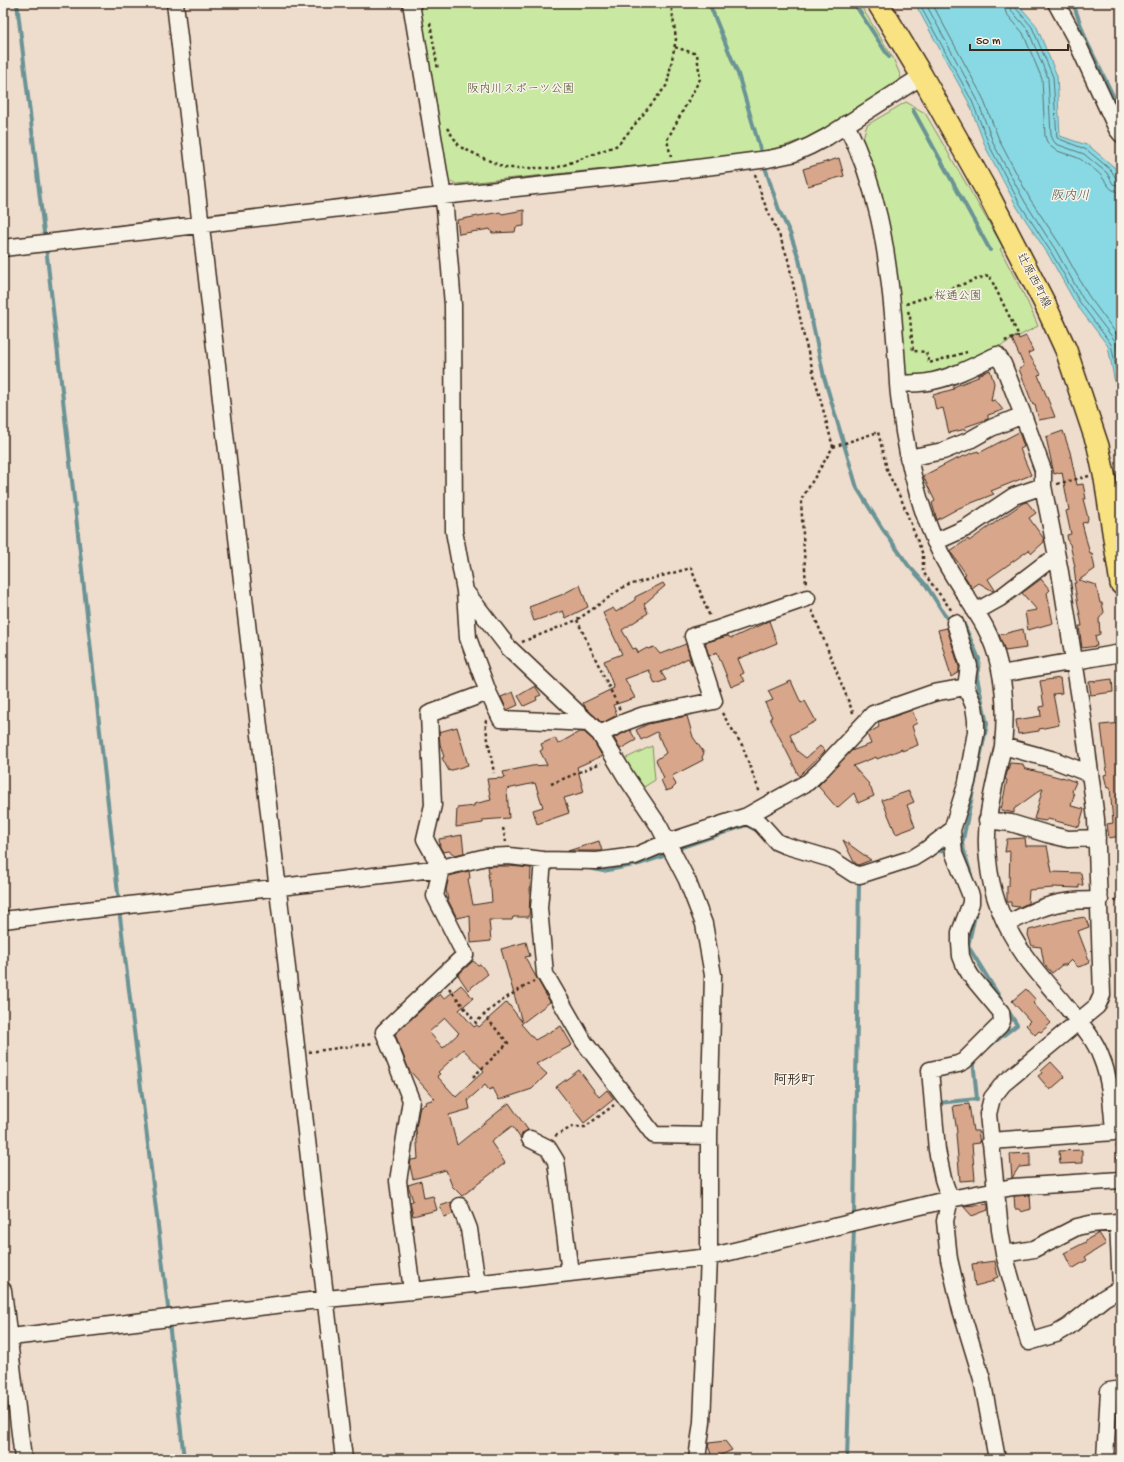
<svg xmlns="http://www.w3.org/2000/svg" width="1124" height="1462" font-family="'Gochi Hand','Klee One',sans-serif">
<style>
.green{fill:#c9e9a2;stroke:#828a60}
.water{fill:#89d9e4;stroke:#6a9395}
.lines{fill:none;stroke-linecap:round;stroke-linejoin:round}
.shore{stroke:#5a706d;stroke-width:1}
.stream{stroke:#6a9395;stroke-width:4}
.building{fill:#d8a78b;stroke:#3b2a1e;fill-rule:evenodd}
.minor-casing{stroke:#3b2a1e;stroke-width:19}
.major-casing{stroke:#3b2a1e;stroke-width:24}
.path{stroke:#3b2a1e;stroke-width:2.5;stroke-dasharray:3 3;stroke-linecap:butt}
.minor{stroke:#f7f3e8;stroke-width:16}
.major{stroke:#f8e281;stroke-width:21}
.labels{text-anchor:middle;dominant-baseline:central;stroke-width:3;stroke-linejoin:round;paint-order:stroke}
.park-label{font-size:12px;fill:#575038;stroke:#f7f3e8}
.street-label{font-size:12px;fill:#3b2a1e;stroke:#f7f3e8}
.water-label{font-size:13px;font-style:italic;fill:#4e5650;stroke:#f7f3e8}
.quarter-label{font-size:14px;font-weight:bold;fill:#3b2a1e;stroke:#f7f3e8}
</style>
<rect width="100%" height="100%" fill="#eedccc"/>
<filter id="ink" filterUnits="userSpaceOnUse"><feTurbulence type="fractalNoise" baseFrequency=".025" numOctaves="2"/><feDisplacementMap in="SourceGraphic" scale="8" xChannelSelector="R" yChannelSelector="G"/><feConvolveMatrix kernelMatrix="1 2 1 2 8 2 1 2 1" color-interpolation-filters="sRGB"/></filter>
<g filter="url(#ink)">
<path class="green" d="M418 3H859L893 58 901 77 895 83 835 122 809 137 784 146 752 154 456 184 448 179Z
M906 102 925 113 1003 247 1000 249 1028 303 1038 326 1000 346 947 369 913 377 905 371 862 141 867 125Z
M652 746 655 780 639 790 620 761Z"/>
<path class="water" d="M919 3H1017L1036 25 1057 76 1060 136 1089 146 1114 167 1121 180V415L1108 346 1076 304 1048 254 1017 207 986 148 969 103 918 9Z"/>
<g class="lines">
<path class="shore" d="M923 3 922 9 972 101 990 147 1020 204 1051 252 1079 301 1111 344 1121 394
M928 3V8L977 99 994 145 1025 202 1055 249 1083 299 1116 342 1121 368
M934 3V7L982 96 1000 142 1030 199 1061 246 1088 295 1121 340
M1003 3 1006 13 1023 33 1042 79 1045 136C1049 155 1071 152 1083 161 1089 166 1098 171 1102 177 1108 185 1110 192 1121 192
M1009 3 1011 10 1028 30 1048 78 1051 135 1053 140 1056 144 1084 154 1107 173 1113 184 1121 186
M1014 3 1015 7 1032 27 1053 77 1057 138 1087 150 1111 170 1117 180 1121 181"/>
<path class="stream" d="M17 3 45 241
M709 3 738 74 762 155
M854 3 889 57
M1073 3 1086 40 1121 112
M913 110 990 250
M764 164 779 210 790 233 799 259 824 377 857 488 882 528 908 565 926 585 948 620 953 619
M1119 176 1121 175
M46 247 119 902
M963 622 979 659 977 678 987 724 962 844 971 875
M676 849 746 825 756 830
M932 853 950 848
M589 868 603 871 639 864 663 856
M119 909 169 1315
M976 911 968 946 1017 1025 988 1047
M938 1103 977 1099 973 1060 974 1059
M854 1219 859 881
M169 1322 184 1459
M847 1459 854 1225"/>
</g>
<path class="building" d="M839 158 844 176 808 186 803 169Z
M524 210V226L516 227 515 232 492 233 490 229 459 234 457 220 500 212 502 214Z
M1017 336 1019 339 1026 336 1033 351 1028 353 1041 374 1038 375 1055 417 1039 420 1035 404 1033 405 1019 369 1024 366 1012 339Z
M990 370 994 383 991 401 995 400 1003 410 988 415V419L965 427 966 429 949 433 943 408 936 410 933 395 954 389 953 387 978 377V375Z
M1063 431 1070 452 1077 485 1083 484 1086 499H1083L1088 518 1087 522 1082 523 1090 554H1092L1095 569 1079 580 1096 585 1100 603H1102L1104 612 1099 619 1100 634 1095 636 1097 646 1082 648 1079 626H1082L1074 583H1076L1074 567H1075L1070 544 1068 542 1067 535 1071 534 1066 511 1069 510 1062 472 1054 474 1046 437Z
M1019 432 1024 447 1020 449 1031 475 991 491 994 494 959 508 937 520 932 503 935 501 923 476 954 460 978 451 979 453Z
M1027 502 1036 513 1029 518 1044 539V542L1032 553 1029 550 988 579 995 590 993 591 979 583 972 588 964 575 966 574 950 551 968 539 969 541 1023 503Z
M1041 579 1050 590 1047 593 1053 623 1028 630 1025 612 1037 610 1022 593Z
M663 583 665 586 644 604 648 613 622 630 633 649 636 648 638 653 647 648 648 649 654 647 660 654 686 644 692 665 688 658 661 672 666 680 655 684 649 670 625 679 635 698 613 705 617 715 602 723 586 708 583 703 614 688 604 661 622 654 603 613 613 608 616 612 635 600V597Z
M580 585 588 607 566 618 563 611 534 621 529 607 561 595Z
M769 621 777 643 738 659 744 673 740 675 745 681 731 687 717 652 709 656 705 643 727 636 732 638Z
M947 628 959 667V672L951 677 938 630Z
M1023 629 1026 648 1005 651 999 635Z
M1060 678 1062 693 1053 694 1059 725 1039 729V731L1018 734 1016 720 1041 716 1040 707 1044 706 1040 681Z
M1112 679 1113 692 1091 695 1089 682Z
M791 681 801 703 805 701 816 721 790 735 797 751 806 758 820 746 825 751 799 776 770 718 772 717 765 703 773 700 768 691Z
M535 686 541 695 536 697 537 700 524 706 518 696Z
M513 692 518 705 507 710 501 697Z
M912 710 917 723 912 726 918 745 902 751V749L877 759 876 757 853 766 869 784 874 796 858 803 854 793 837 808 818 786 851 751 871 744 867 734 870 732 879 727 878 722Z
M687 716 693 737 704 753 702 757 703 760 672 776 676 785 672 789 666 791 661 780 664 778 656 760 666 753 657 732 641 740 636 730 648 724Z
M1121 723V836L1109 838 1107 824 1113 823 1110 787 1107 788 1104 775 1107 774 1101 725Z
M457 727 468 765 449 771 442 758 444 757 440 744 439 732Z
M630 730 636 740 620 749 614 738Z
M579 732H584L593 740 602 756 577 767 584 792 564 798 569 813 537 824 533 810 543 807 535 783 507 789 509 818 483 820V823L456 827 457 808 474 806V804L491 800 487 779 505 778 503 772 532 766 547 765 540 751 543 749 541 744 555 738 558 744Z
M1010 763 1023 764 1024 768 1027 769 1062 778V777L1076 782 1072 791 1074 795 1071 806 1084 809 1079 827 1048 819 1045 821 1034 819 1043 788 1014 809V813L1001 810 1007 780 1005 779Z
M909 791 914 802 907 805 915 827 896 834 882 800Z
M462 835 464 853 455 855 449 851 443 852 440 847 439 839Z
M1025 838 1026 846H1047L1052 872 1081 873 1083 885H1079V888L1053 887V888L1029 890 1028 903 1020 907 1011 906V902H1007V886H1009L1010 851 1005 852 1007 839Z
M843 840 871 860 858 865 854 862Z
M599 841 602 851H568Z
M488 866H509L531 868 529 917H513L512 920H489L491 941 471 943 470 915 457 918 448 900 446 890 449 876 469 871 470 878 468 879 473 905 492 902 491 889 490 887 488 874H489Z
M1085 917 1089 927 1078 931 1089 960 1088 964 1078 967 1071 960 1066 965H1062L1052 973 1044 964 1041 947 1032 946 1028 935 1029 930 1066 920Z
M526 942 530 956 525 957 550 1002 521 1024 535 1040 561 1026 572 1045 536 1064 547 1074 532 1089 499 1100 493 1088 489 1090 485 1085 468 1100 470 1109 449 1115 457 1145 509 1103 528 1130 522 1134 521 1139 512 1126 491 1142 505 1163 462 1196 452 1186 446 1170 413 1179 410 1166 411 1160 418 1159 416 1128 420 1106 426 1104 425 1102 435 1099 409 1070 395 1034 431 1001 440 994 444 999 461 985 473 998 459 1010 474 1027 477 1025 479 1027 507 1002 522 1022 501 949ZM445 1018 459 1033 443 1048 429 1032ZM463 1049 484 1071 456 1097 437 1076 440 1074 438 1072Z
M473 961 478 965 480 964 488 974 468 990 458 975Z
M1026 989 1036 1000 1033 1003 1051 1023 1041 1032 1039 1031 1035 1035 1026 1025 1030 1021 1012 1001Z
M1051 1062 1065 1077 1050 1090 1038 1076 1042 1073 1041 1071Z
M579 1070 599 1097 607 1090 614 1099 584 1123 556 1087Z
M969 1104 973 1131H978L980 1143 972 1144 975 1180 960 1181 956 1134 957 1132 953 1106Z
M1082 1150V1163L1060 1164 1059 1151Z
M1030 1153V1166L1019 1167 1012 1178 1010 1154Z
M421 1181 424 1198 433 1196 437 1210 413 1216 410 1202 413 1201 408 1185Z
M1030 1195 1031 1209 1021 1212 1019 1209H1015L1014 1196Z
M452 1202 451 1205 453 1214 444 1217 440 1206Z
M988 1204V1210L972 1216 963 1206Z
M1099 1233 1106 1244 1085 1257 1087 1260 1072 1269 1064 1253 1086 1242V1240Z
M995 1261 998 1277 993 1279 994 1281 975 1286 972 1264Z
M725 1441 732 1450 713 1459 708 1446 709 1443Z"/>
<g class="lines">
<defs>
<path id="minor" d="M175 3 344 1459
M411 3 445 209 453 305 454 531 465 591 509 648 600 734 626 777 659 826 687 880 704 924 713 975 709 1136V1257L702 1422 697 1459
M1056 3 1074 36 1117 129 1121 134
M846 124C877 185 887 248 893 314 895 338 897 361 898 384 910 383 922 384 933 381 956 376 976 365 997 355L1003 364 1023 415 1043 470V486L1060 572 1082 711 1096 819 1102 995 1097 1006 1003 1084 992 1098 988 1114 1000 1230 1004 1254 1029 1342 1056 1334 1068 1327 1104 1298 1121 1288 1118 1222 1090 1224 1077 1227 1034 1249 1004 1254
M3 248 442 196 674 171 768 159 792 154 810 146 827 137 922 76
M898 384C899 400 902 416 904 432 911 474 922 516 941 554 954 580 971 602 985 627 1004 663 1007 707 1003 746 995 785 983 820 988 860 991 894 1005 928 1025 956 1037 973 1052 989 1065 1005 1078 1021 1094 1037 1101 1057 1111 1081 1112 1107 1114 1132L990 1141
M908 458 943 451 968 441 991 428 1023 415
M935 542 966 528 1014 496 1043 486
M975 612 1000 598 1043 565 1056 558
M1001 674 1121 653
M488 692 501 719 589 723
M600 734 625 722 644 715 714 701 693 636 715 630 807 598
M1003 746 1054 760 1090 774
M747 816 760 823 777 842 784 845 831 859 854 874 860 875 913 858 926 850 952 830 954 854 971 896V903L960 932V943L961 956 965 966 971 976 1001 1012 1002 1021 1000 1025 964 1061 958 1064 930 1070 937 1150 943 1179 950 1199 945 1221 949 1259 961 1310 982 1379 997 1459
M987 820 1011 823 1047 834 1068 839 1097 838
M952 830 967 782 976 732V720L974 706 966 687
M543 860 539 908 545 974 584 1042 654 1135 709 1136
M3 920 441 868 486 857 509 856 543 860 597 861 635 856 668 842 747 816 808 782 822 769 873 714 933 693 966 687 969 666 955 623
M1006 924C1025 915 1044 905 1065 902 1076 900 1088 900 1100 900
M530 1139 548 1148 556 1161 570 1273
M460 1206 469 1229 477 1284
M3 1290 23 1459
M412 1291 398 1181 411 1100 384 1032 465 955 435 896 441 868 425 839 433 805 429 714 488 692 468 638 465 591
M3 1338 326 1299 412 1291 709 1257 950 1199 1013 1187 1121 1180
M1105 1459 1109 1391 1121 1389"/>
<path id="major" d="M878 3 922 76 986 190 1044 302 1066 350 1098 446 1105 479 1121 584"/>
</defs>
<use href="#minor" class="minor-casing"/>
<use href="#major" class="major-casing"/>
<path class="path" d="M430 23 438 70
M447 128 460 147 505 168H556L618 145 667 85 676 39 671 3
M671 157 667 140 700 79 697 54 674 47
M755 174 763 200 780 237 788 259 804 337 833 447 801 500 806 586
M906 304 989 275 1019 336 1002 342
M908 311 910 317 913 351 926 352 929 363 967 352
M833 447 878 432 888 473 902 501 923 555V572L952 611
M1057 484 1089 476
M812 610 854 715
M577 620 620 710
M522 642 577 620 625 586 691 568 710 617
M722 713 742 745 760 793
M487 720 485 723 494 773
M551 784 601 763
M503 828 506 842
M1114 900H1121
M449 988 476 1023C492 1005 514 993 534 981
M309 1052 374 1043
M473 1077 508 1043 484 1015
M555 1136 572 1127H585L614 1105
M1117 1145 1118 1166
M1120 1193 1121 1209"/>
<use href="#minor" class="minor"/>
<use href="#major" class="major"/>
</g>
</g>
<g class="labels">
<g class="park-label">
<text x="521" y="90">阪内川スポーツ公園</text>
<text x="958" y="297">桜通公園</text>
</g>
<g class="street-label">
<text transform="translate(1033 281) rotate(63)">辻原西町線</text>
</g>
<g class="water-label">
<text x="1070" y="196">阪内川</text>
</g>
<g class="quarter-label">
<text x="794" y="1081">阿形町</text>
</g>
</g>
<rect width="1124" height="1462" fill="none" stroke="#f7f3e8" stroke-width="16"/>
<rect x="8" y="8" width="1108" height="1446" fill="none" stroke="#3b2a1e" stroke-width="1.5" filter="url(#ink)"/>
<path d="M970 44v6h98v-6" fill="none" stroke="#3b2a1e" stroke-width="2"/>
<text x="976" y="44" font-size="12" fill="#3b2a1e" stroke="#f7f3e8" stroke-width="3" paint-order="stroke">50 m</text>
</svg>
